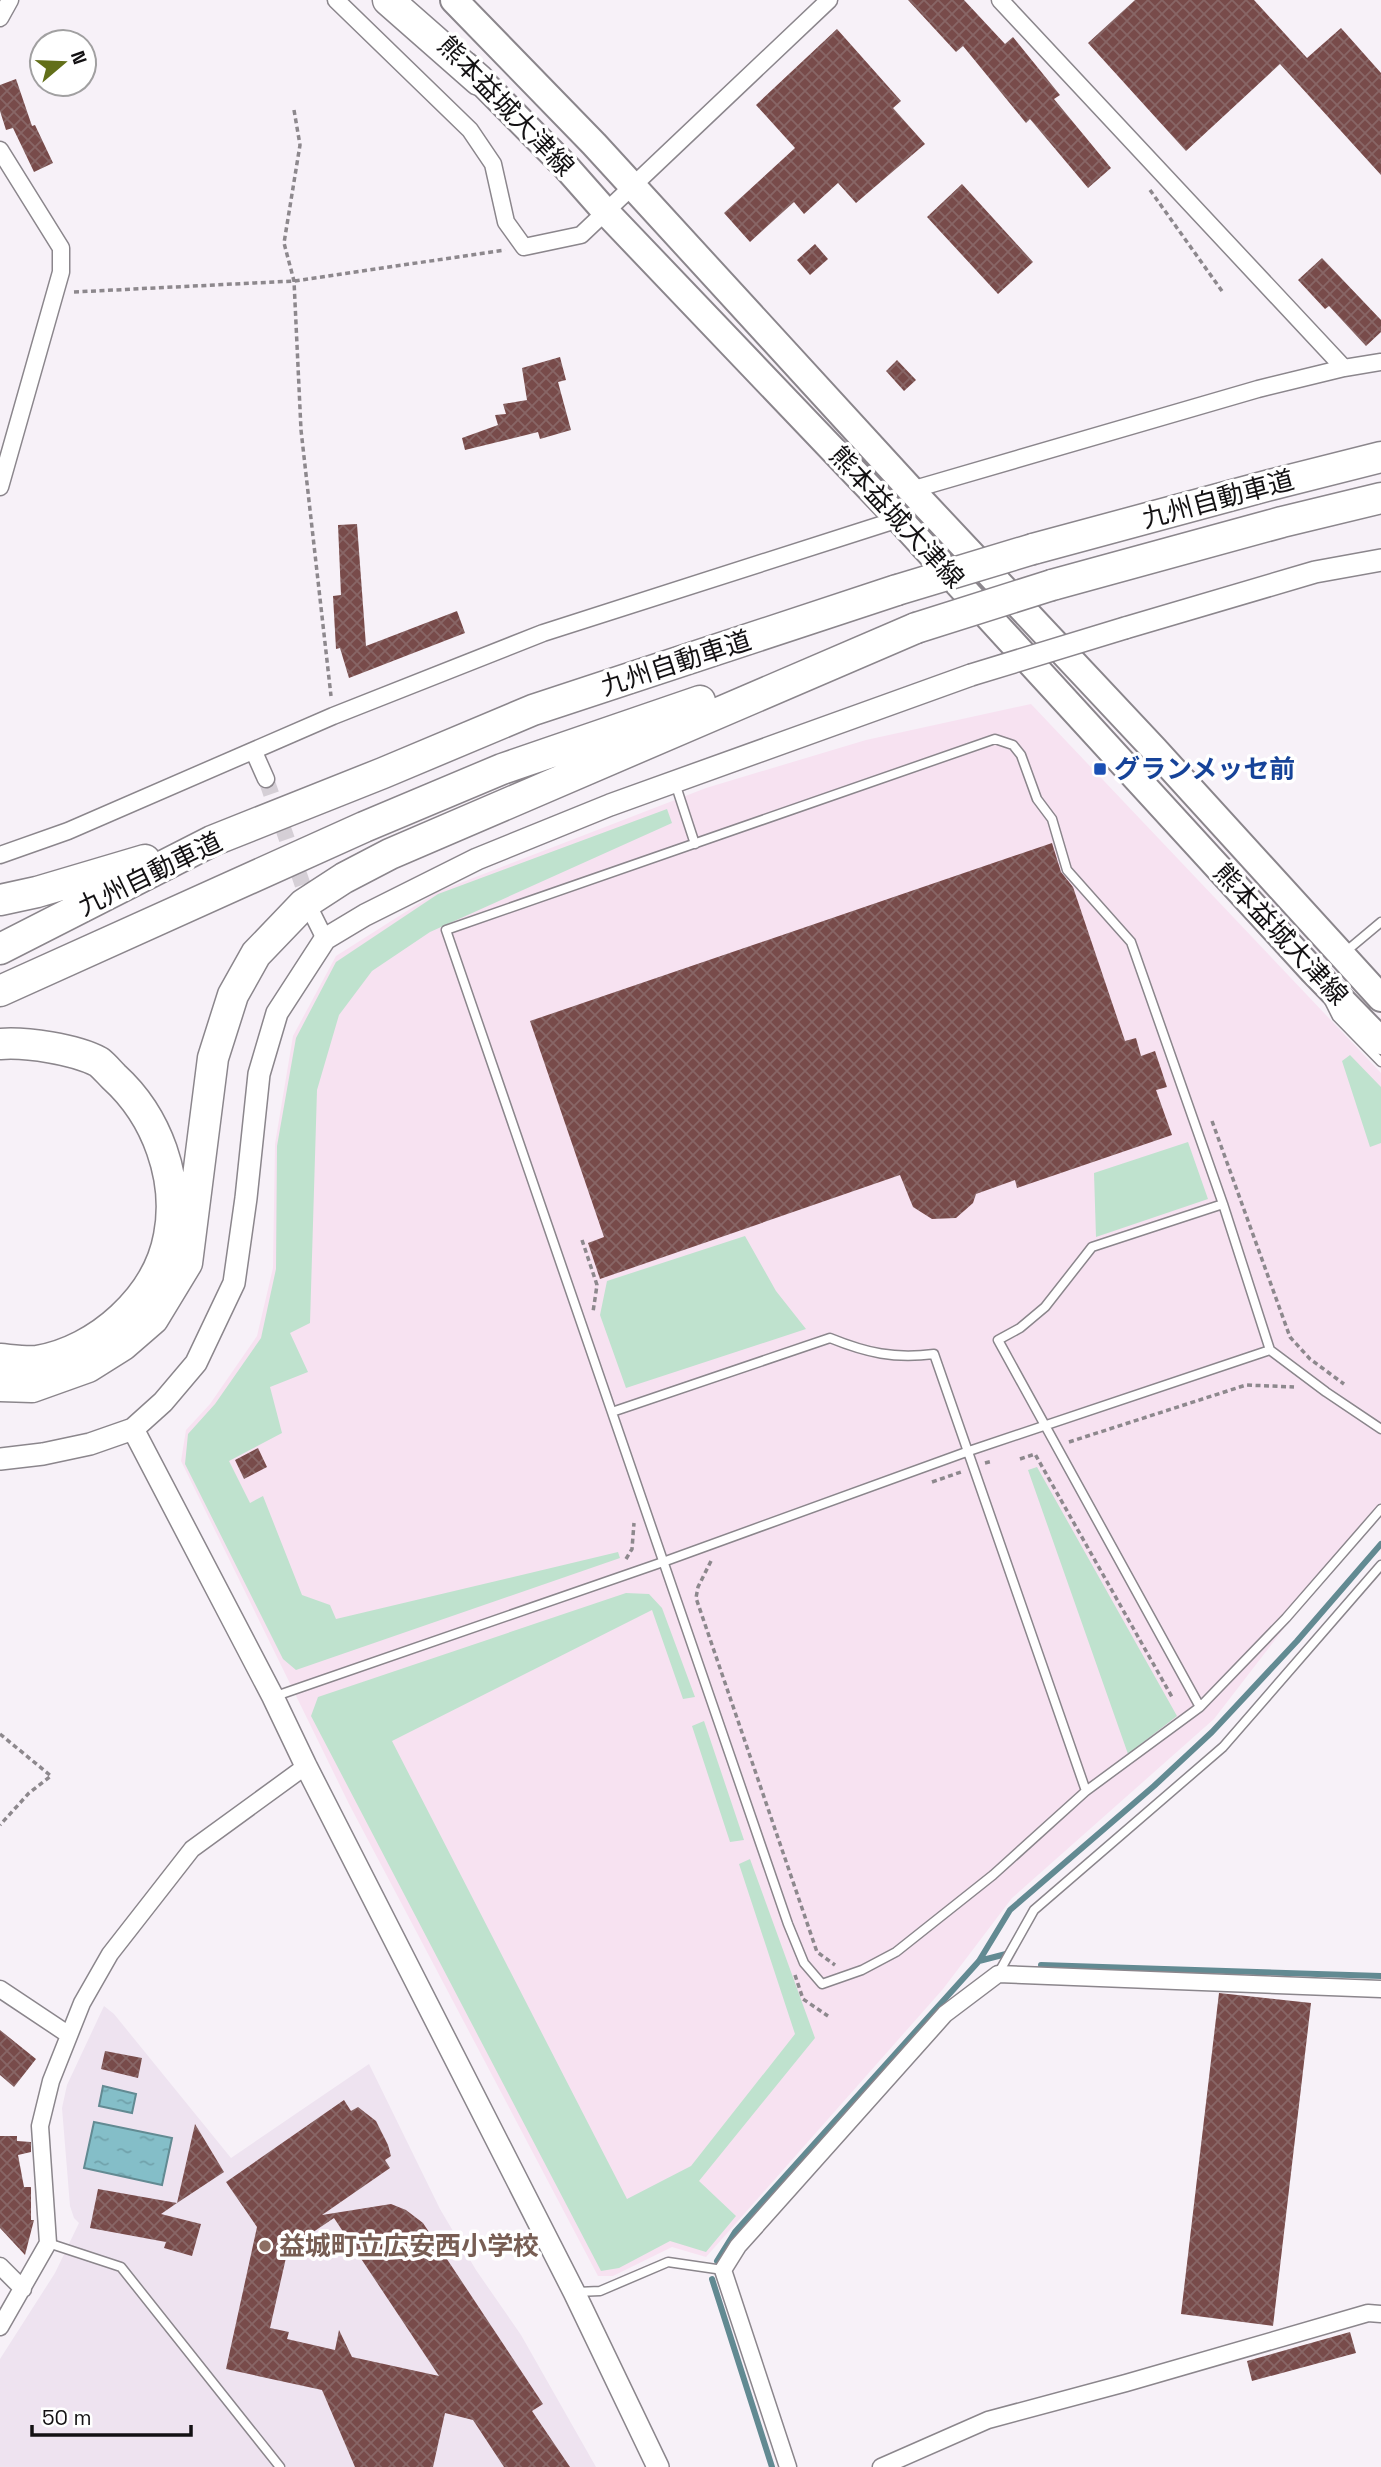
<svg xmlns="http://www.w3.org/2000/svg" width="1381" height="2467" font-family="'Space Grotesk','Noto Sans JP',sans-serif">
<style>
.commercial{fill:#f7e2f1}
.built{fill:#eee3f0}
.grass{fill:#bfe2ce}
.water{fill:url(#water-ripples);stroke:#628a92;stroke-width:2}
.lines{fill:none;stroke-linecap:round;stroke-linejoin:round}
.stream{stroke:#628a92;stroke-width:6}
.building{fill:url(#building-cross-hatch);fill-rule:evenodd}
.minor-tunnel{stroke:#d5cfd6;stroke-width:16;stroke-dasharray:16 8;stroke-linecap:butt}
.service-casing{stroke:#8b868c;stroke-width:11}
.minor-casing{stroke:#8b868c;stroke-width:19}
.tertiary-casing{stroke:#8b868c;stroke-width:24}
.primary-casing{stroke:#8b868c;stroke-width:30}
.motorway-casing{stroke:#8b868c;stroke-width:33}
.path{stroke:#8d888d;stroke-width:3.5;stroke-dasharray:5 3.5;stroke-linecap:butt}
.service{stroke:#fff;stroke-width:8}
.minor{stroke:#fff;stroke-width:16}
.tertiary{stroke:#fff;stroke-width:21}
.primary{stroke:#fff;stroke-width:26}
.motorway{stroke:#fff;stroke-width:30}
.tertiary-bridge-casing{stroke:#8b868c;stroke-width:24;stroke-linecap:butt}
.motorway-bridge-casing{stroke:#8b868c;stroke-width:33;stroke-linecap:butt}
.tertiary-bridge{stroke:#fff;stroke-width:21}
.motorway-bridge{stroke:#fff;stroke-width:30}
.transit-dot{fill:#1a4fb4;stroke:#fff;stroke-width:2.5}
.education-dot{fill:#8d6e63;stroke:#fff;stroke-width:2.5}
.labels{text-anchor:middle;dominant-baseline:central;stroke-width:7;stroke-linejoin:round;paint-order:stroke}
.street-label{font-size:26px;fill:#131113;stroke:#fff}
.transit-label{font-size:26px;font-weight:bold;fill:#164399;stroke:#fff;text-anchor:start}
.education-label{font-size:26px;font-weight:bold;fill:#785e54;stroke:#fff;text-anchor:start}
</style>
<defs>
<pattern id="water-ripples" width="26" height="14" patternUnits="userSpaceOnUse" patternTransform="scale(1.75)"><rect width="26" height="14" fill="#84bec8"/><path d="M2 4q2-2 4 0t4 0M15 11q2-2 4 0t4 0" fill="none" stroke="#71a2ab"/></pattern>
<pattern id="building-cross-hatch" width="8" height="8" patternUnits="userSpaceOnUse" patternTransform="scale(1.75)"><rect width="8" height="8" fill="#784b4a"/><path d="M0 0l8 8M0 8l8-8" fill="none" stroke="#866"/></pattern>
</defs>
<rect width="100%" height="100%" fill="#f7f1f8"/>
<path class="commercial" d="M1031 704 1381 1073V1502L1214 1719 1012 1898 943 1989 706 2257 672 2247 613 2276H598L349 1804 181 1461 186 1430 210 1404 257 1336 273 1268 275 1144 293 1036 336 956 437 892 706 788 866 740Z"/>
<path class="built" d="M104 2006 114 2014 231 2158 369 2064 440 2209 476 2270 521 2335 596 2467H0V2359L55 2273 79 2223 74 2218 70 2206 62 2108 67 2085Z"/>
<path class="grass" d="M667 809 672 823 430 932 372 971 339 1015 317 1090 310 1323 290 1333 308 1372 270 1387 282 1433 229 1461 250 1503 263 1496 302 1595 330 1605 336 1619 618 1552 620 1558 296 1670 283 1659 185 1464 188 1434 215 1404 261 1338 276 1269 277 1146 296 1038 336 962 438 894Z
M1350 1055 1381 1087V1143L1370 1147 1342 1061Z
M1188 1142 1208 1199 1096 1237 1094 1173Z
M745 1236 776 1291 806 1329 626 1388 600 1315 607 1281Z
M1037 1467 1177 1716 1128 1754 1028 1470Z
M626 1593 649 1594 662 1608 695 1697 683 1699 652 1610 392 1741 627 2199 691 2166 795 2034 739 1864 750 1859 815 2038 699 2181 736 2216 706 2252 670 2241 619 2268 601 2271 311 1716 318 1697Z
M704 1721 744 1840 730 1842 692 1726Z"/>
<path class="water" d="M103 2086 136 2094 132 2113 99 2106Z
M94 2122 172 2138 162 2185 84 2168Z"/>
<g class="lines">
<path class="stream" d="M979 1961 1006 1954
M1041 1965 1381 1976
M717 2261 735 2232 979 1961 1010 1910 1154 1786 1212 1732 1297 1641 1381 1544
M712 2279 772 2467"/>
</g>
<path class="building" d="M908 0H964L1005 44 1013 37 1060 95 1054 99 1111 168 1088 188 1030 119 1026 123 963 46 956 52Z
M1135 0H1254L1307 58 1341 28 1381 73V175L1280 64 1186 151 1088 43Z
M837 29 901 101 893 108 925 144 856 203 838 183 804 214 794 202 750 242 724 213 795 148 756 105Z
M16 79 32 126 35 125 53 163 34 172 13 128 6 130 0 111V85Z
M962 184 1033 262 998 294 927 217Z
M815 244 828 259 810 275 797 260Z
M1322 258 1381 320V332L1366 346 1329 306 1325 309 1298 280Z
M560 357 566 380 558 382 571 430 540 439 538 432 465 450 462 438 498 425 495 415 506 414 503 404 527 400 522 368Z
M897 360 916 380 904 391 886 371Z
M357 524 366 646 457 611 465 633 349 678 340 648 336 649 333 596 341 595 338 525Z
M1052 843 1061 872 1073 887 1125 1041 1136 1038 1141 1056 1155 1051 1167 1087 1156 1090 1172 1135 1017 1188 1015 1180 976 1194 973 1203 956 1218 932 1219 913 1207 900 1175 600 1279 588 1243 604 1237 530 1021Z
M258 1448 267 1467 244 1479 235 1460Z
M1219 1993 1311 2003 1273 2326 1181 2314Z
M0 2030 36 2059 14 2087 0 2075Z
M105 2051 142 2058 138 2078 101 2069Z
M344 2100 351 2111 358 2107 376 2121 388 2145 391 2156 385 2160 390 2168 322 2215 391 2204 406 2210 423 2223 543 2404 532 2411 570 2467H504L473 2420 445 2413 433 2467H355L322 2390 226 2369 257 2227 226 2182ZM334 2218 439 2376 352 2357 339 2330 335 2350 287 2339 289 2332 270 2328 288 2249Z
M195 2124 224 2172 177 2203Z
M0 2136H17V2141L31 2142V2152L18 2155 24 2187H31V2220H34L25 2255 0 2228Z
M98 2189 177 2203 161 2214 201 2224 192 2256 164 2248 166 2242 90 2228Z
M1350 2332 1356 2353 1252 2381 1247 2361Z"/>
<g class="lines">
<path class="minor-tunnel" d="M266 779 310 906"/>
<defs>
<path id="service" d="M675 783 695 844
M1344 953 1381 922
M1329 1001 1337 1017 1381 1062
M1270 1350 1223 1204 1131 942 1067 870 1052 819 1037 799 1021 755 1013 745 995 739 446 930 788 1924 804 1963 822 1984 862 1970 896 1952 993 1875 1086 1791 1200 1707 1286 1618 1381 1509
M612 1412 830 1338C867 1353 894 1359 934 1354L1086 1791
M273 1697 663 1562 969 1451 1270 1350 1326 1392 1381 1429
M1200 1707 998 1340 1020 1328 1045 1307 1092 1247 1223 1204
M998 1974 1034 1910 1223 1747 1381 1565
M48 2243 121 2267 280 2467
M577 2292 600 2291 668 2262 723 2270"/>
<path id="minor" d="M336 0 470 130 493 164 506 222 524 247 581 235 829 0
M1000 0 1344 368
M0 18 10 0
M0 150 61 248V272L0 487
M911 490 1258 389 1344 368 1381 362
M254 752 266 779
M0 855 68 831 333 716 543 633 899 519
M313 915 325 939
M0 1989 69 2035
M0 2266 23 2289
M0 2327 48 2243 40 2126 51 2081 82 2003 110 1954 192 1849 306 1766
M788 2467 723 2270 738 2246 945 2014 998 1974 1381 1989
M881 2467 988 2420 1126 2383 1368 2313 1381 2314"/>
<path id="tertiary" d="M1125 628 1315 572 1381 560
M133 1429 273 1697 306 1766 574 2292 658 2467
M0 1459 43 1454 90 1444 133 1429 163 1402 196 1363 234 1283 246 1198 259 1074 277 1013 325 939 365 915 477 859 610 805 971 675"/>
<path id="primary" d="M454 0 594 144 911 490 1154 749 1381 998
M466 66 567 168 605 211 899 519 1313 971 1381 1041"/>
<path id="motorway" d="M388 0 479 80
M1033 549 1270 485 1381 457
M1052 585 1282 522 1381 498
M0 900 37 892 145 860
M0 949 212 841 383 773 533 710 897 590
M0 991 364 827 502 769 700 701
M0 1044C26 1042 75 1049 99 1062 104 1066 109 1072 114 1077 157 1116 180 1179 169 1236 158 1297 98 1351 37 1361 25 1362 12 1360 0 1359
M0 1386 32 1387 88 1367 123 1345 153 1319 187 1263 213 1058 233 995 256 954 304 904 344 878 390 854 916 628"/>
</defs>
<use href="#service" class="service-casing"/>
<use href="#minor" class="minor-casing"/>
<use href="#tertiary" class="tertiary-casing"/>
<use href="#primary" class="primary-casing"/>
<use href="#motorway" class="motorway-casing"/>
<path class="path" d="M294 110 300 145 284 243 294 281 301 430 331 696
M1150 190 1222 291
M74 292 294 281 505 250
M1212 1121 1290 1337 1310 1359 1344 1384
M582 1240 597 1285 593 1312
M1069 1442 1246 1385 1294 1387
M1020 1459 1035 1454 1172 1697
M985 1463 993 1461
M932 1482 961 1472
M626 1559 632 1549 634 1523
M711 1561 698 1587 696 1598 817 1952 835 1965
M0 1734 51 1776 29 1793 0 1825
M795 1975 803 1999 828 2016"/>
<use href="#service" class="service"/>
<use href="#minor" class="minor"/>
<use href="#tertiary" class="tertiary"/>
<use href="#primary" class="primary"/>
<use href="#motorway" class="motorway"/>
<defs>
<path id="tertiary-bridge" d="M971 675 1125 628"/>
<path id="motorway-bridge" d="M897 590 1033 549
M916 628 1052 585"/>
</defs>
<use href="#tertiary-bridge" class="tertiary-bridge-casing"/>
<use href="#motorway-bridge" class="motorway-bridge-casing"/>
<use href="#tertiary-bridge" class="tertiary-bridge"/>
<use href="#motorway-bridge" class="motorway-bridge"/>
</g>
<rect class="transit-dot" x="1093" y="762" width="14" height="14" rx="3.5"/>
<circle class="education-dot" cx="265" cy="2246" r="7"/>
<g class="labels">
<g class="street-label">
<text transform="translate(506 106) rotate(46)">熊本益城大津線</text>
<text transform="translate(1218 499) rotate(-15)">九州自動車道</text>
<text transform="translate(897 517) rotate(47)">熊本益城大津線</text>
<text transform="translate(676 663) rotate(-18)">九州自動車道</text>
<text transform="translate(150 874) rotate(-26)">九州自動車道</text>
<text transform="translate(1281 934) rotate(47)">熊本益城大津線</text>
</g>
<g class="transit-label">
<text x="1114" y="769">グランメッセ前</text>
</g>
<g class="education-label">
<text x="279" y="2246">益城町立広安西小学校</text>
</g>
</g>
<g transform="translate(63 63) rotate(71)"><circle r="33" fill="#ffffff" stroke="#a1a0a1" stroke-width="2"/>
<path d="M0-5L12 26L0 18L-12 26Z" fill="#626f19"/>
<text y="-10" font-size="19" font-weight="bold" text-anchor="middle" fill="#131113">N</text>
</g>
<path d="M32 2425v10h159v-10" fill="none" stroke="#131113" stroke-width="3.5"/>
<text x="42" y="2425" font-size="21" fill="#131113" stroke="#ffffff" stroke-width="5" paint-order="stroke">50 m</text>
</svg>
